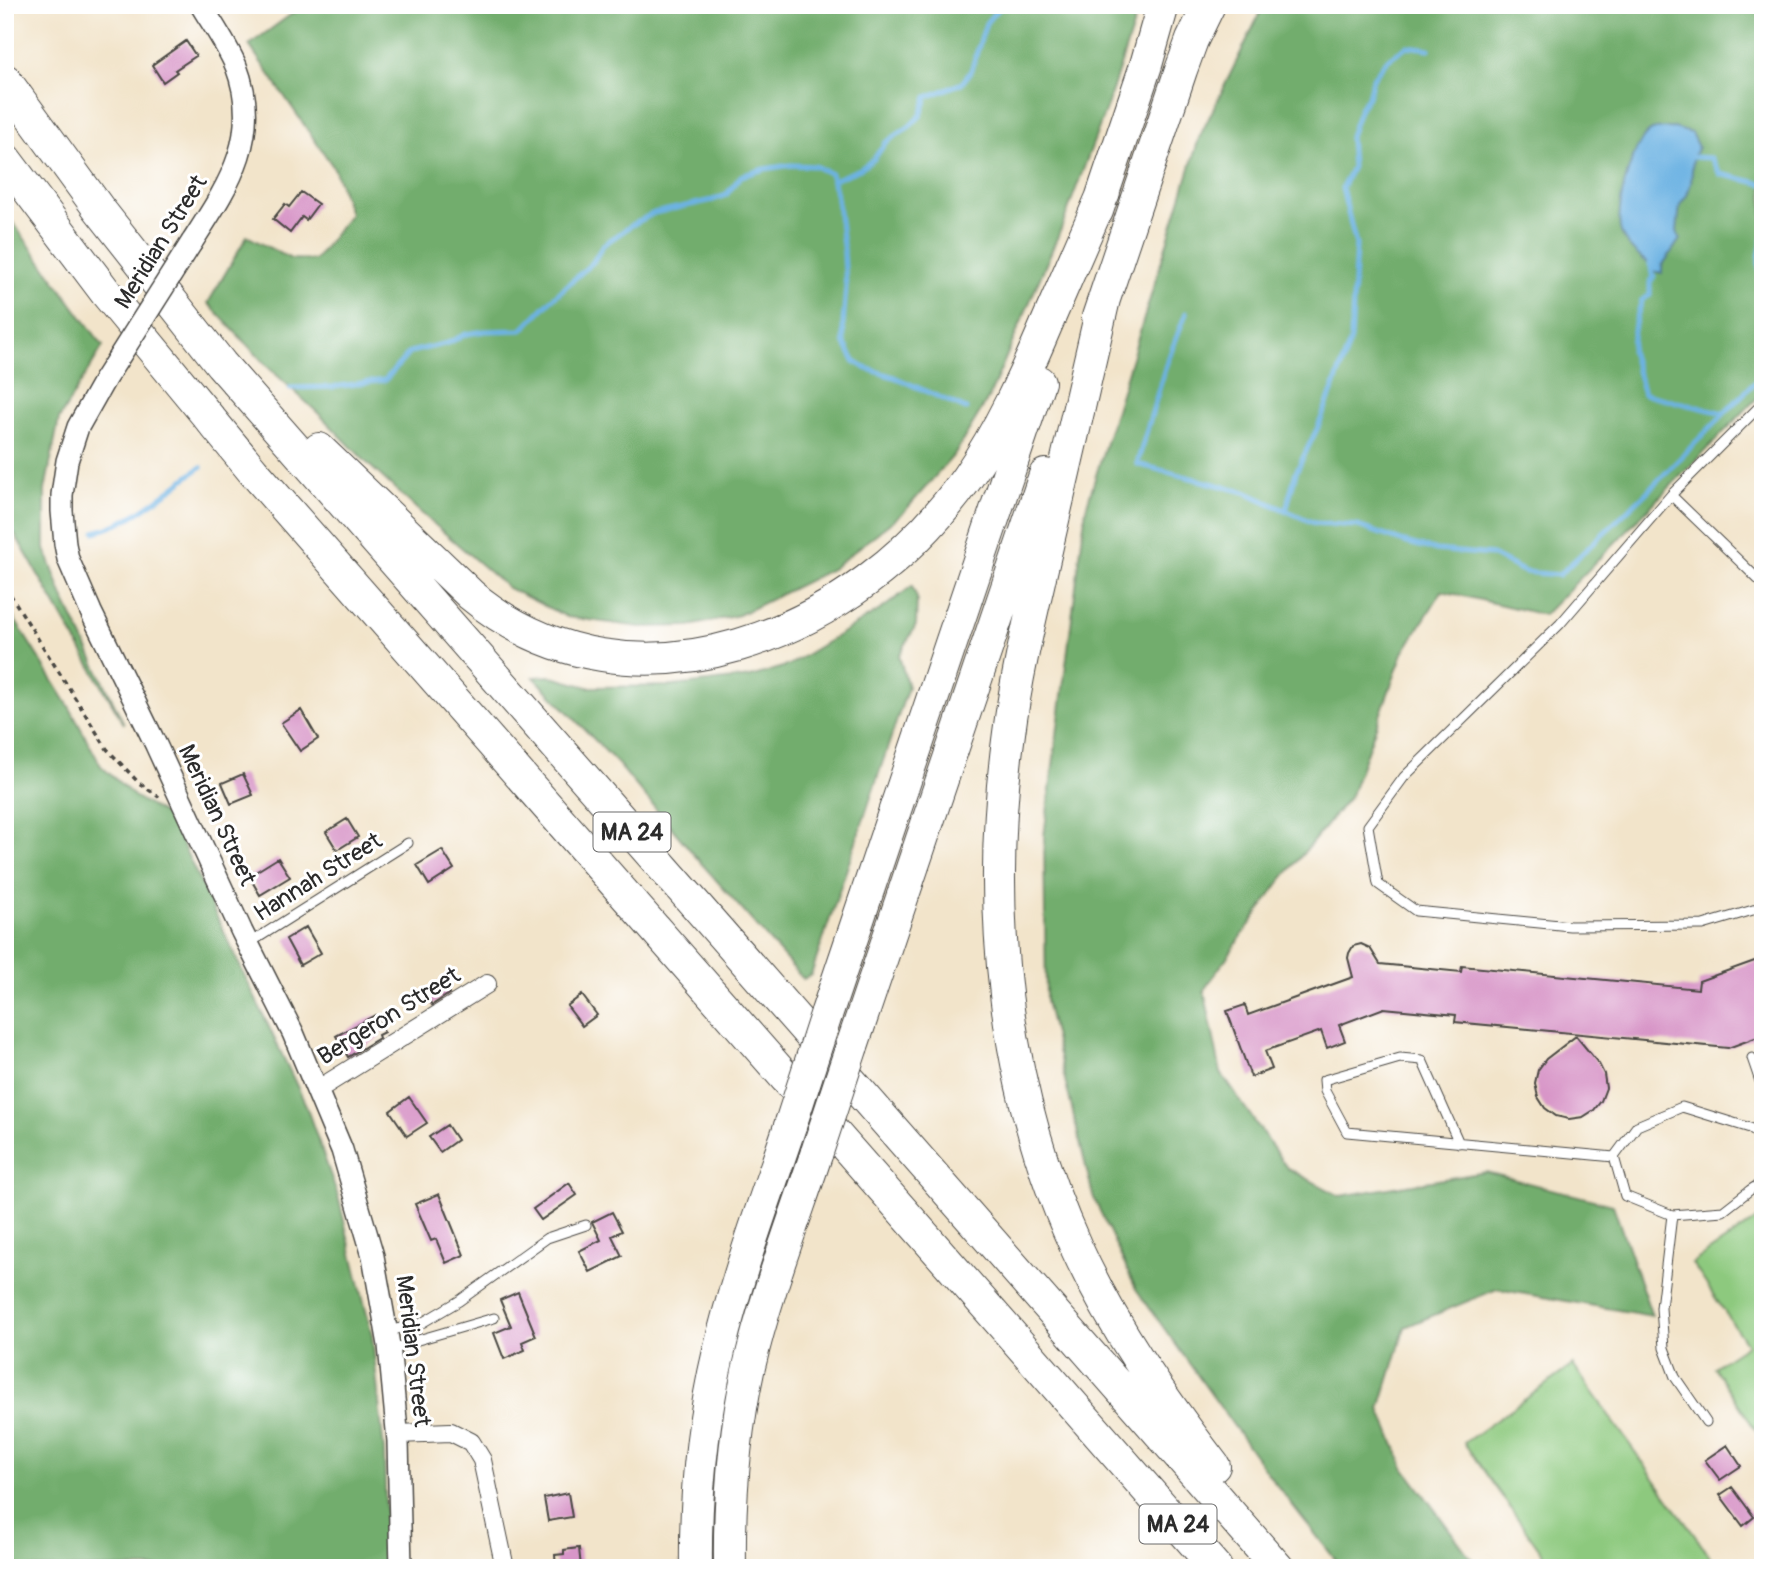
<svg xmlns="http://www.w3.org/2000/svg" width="1768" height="1573" font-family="Pangolin,sans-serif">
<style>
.green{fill:#8dc97e;stroke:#5c7a54;stroke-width:2}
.forest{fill:#72ad6d;stroke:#4e6c4c;stroke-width:2}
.water{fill:#6db3e3;stroke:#4c6f87;stroke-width:2}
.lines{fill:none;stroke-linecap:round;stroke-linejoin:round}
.stream{stroke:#6db3e3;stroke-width:5}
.building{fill:#d896c8}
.service-casing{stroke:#494743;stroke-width:11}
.minor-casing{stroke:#494743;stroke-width:20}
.tertiary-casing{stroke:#494743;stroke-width:24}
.motorway-casing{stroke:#494743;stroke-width:34}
.path{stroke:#494743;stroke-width:3.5;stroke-dasharray:5 5;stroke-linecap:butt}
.service{stroke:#fff;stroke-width:9}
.minor{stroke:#fff;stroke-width:18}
.tertiary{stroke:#fff;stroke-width:21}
.motorway{stroke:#fff;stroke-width:32}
.tertiary-bridge-casing{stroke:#494743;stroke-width:24;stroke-linecap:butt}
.motorway-bridge-casing{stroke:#494743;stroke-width:34;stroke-linecap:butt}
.tertiary-bridge{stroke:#fff;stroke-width:21}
.motorway-bridge{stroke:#fff;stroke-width:32}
.labels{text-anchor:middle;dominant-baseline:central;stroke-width:6;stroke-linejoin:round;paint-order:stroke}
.shield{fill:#fff;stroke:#6b6b6b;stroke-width:2}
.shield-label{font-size:23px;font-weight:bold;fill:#2b2b2b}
.street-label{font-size:24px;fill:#2b2b2b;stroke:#fff}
</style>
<rect width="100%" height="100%" fill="#fff"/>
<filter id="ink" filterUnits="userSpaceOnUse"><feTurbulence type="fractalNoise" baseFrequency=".0143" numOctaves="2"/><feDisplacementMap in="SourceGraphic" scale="14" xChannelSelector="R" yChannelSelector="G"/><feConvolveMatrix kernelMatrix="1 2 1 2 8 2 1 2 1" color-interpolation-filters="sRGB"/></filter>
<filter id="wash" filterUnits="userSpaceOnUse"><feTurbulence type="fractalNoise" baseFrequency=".00686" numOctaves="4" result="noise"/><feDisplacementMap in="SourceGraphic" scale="28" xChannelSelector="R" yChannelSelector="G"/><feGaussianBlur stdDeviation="1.57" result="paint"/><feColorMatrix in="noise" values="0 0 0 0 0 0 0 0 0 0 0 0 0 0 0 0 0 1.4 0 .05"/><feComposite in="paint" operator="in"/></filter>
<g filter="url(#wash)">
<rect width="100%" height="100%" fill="#f2e4ca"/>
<path class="green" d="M1763 1215V1441L1714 1367 1747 1345 1692 1263Z
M1573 1365 1718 1568H1553L1464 1443Z"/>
<path class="forest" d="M307 5H1140L1107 106 1061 229 989 397 954 455 904 512 832 569 739 615 690 626 640 627 567 617 508 588 419 511 367 463 318 413 267 366 208 303 247 236 291 259 315 260 350 214 334 168 249 45 297 10Z
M1264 5H1763V392L1544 615 1442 591 1403 653 1351 795 1279 883 1204 990 1221 1073 1287 1168 1340 1196 1486 1172 1613 1205 1652 1316 1497 1289 1405 1327 1380 1409 1404 1468 1478 1568H1342L1271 1478 1136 1289 1093 1196 1046 1001 1044 836 1086 508 1199 138Z
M5 212 103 346 59 419 45 490V549L63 597 124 724 5 517Z
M912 586 917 598 916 625 899 656 908 687 811 975 803 979 702 864 618 764 534 677 549 676 588 687 673 686 751 677 789 665 883 608Z
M5 604 70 708 101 766 134 796 170 818 305 1103 338 1196 372 1335 384 1450 387 1568H5Z"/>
<path class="water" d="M1674 128 1691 133 1698 147 1693 157 1691 183 1687 195 1680 205 1677 231 1680 239 1662 266V273L1652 271 1650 264C1638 256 1626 246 1621 232 1614 212 1632 139 1652 130 1658 128 1668 128 1674 128Z"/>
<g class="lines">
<path class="stream" d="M1693 157 1711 158 1720 174 1763 184
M833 180 860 169 874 159 885 143 910 126 921 115 927 97 962 83 971 71 986 23 996 11 1004 5
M1763 239C1760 252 1756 267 1763 279
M1650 264 1654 277 1650 282V295L1642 300 1635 324 1631 351 1644 394 1723 413
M1186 313 1166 365 1137 464 1245 492 1314 523 1358 526 1404 542 1436 550 1492 555 1525 572 1559 575 1644 495 1763 374
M290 388 333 387 385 380 410 352 448 343 466 334 485 331 522 330 550 301 593 262 603 245 632 225 654 213 713 200 726 195 741 176 764 169 791 165 815 166 831 174 837 197 844 253 846 288 843 324 844 342 854 361 865 368 894 377 966 409
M1286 510 1296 472 1318 427 1335 384 1351 339 1356 245 1342 188 1352 167 1350 136 1360 108 1368 97 1373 78 1387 60 1407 46 1429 49
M5 525 12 531
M95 532C136 521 167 491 201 467"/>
</g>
<g id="blocks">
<path class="building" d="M186 41 196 56 175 70 177 72 163 82 152 65Z
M301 192 318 204 306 220 302 217 290 233 273 219 285 204 289 207Z
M301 710 318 739 300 751 281 723Z
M243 774 253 795 231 804 222 783Z
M347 819 358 837 337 850 326 832Z
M442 850 454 869 429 885 417 865Z
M278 858 290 877 260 895 249 876Z
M306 927 321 953 300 965 286 939Z
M1361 944 1370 948 1380 964 1461 972 1462 966 1698 989 1699 981 1763 958V1035L1728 1048 1455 1022 1456 1015 1384 1008 1339 1025 1345 1041 1327 1048 1321 1031 1265 1051 1272 1069 1251 1077 1227 1011 1245 1005 1248 1015 1353 977 1348 958 1349 953 1353 946Z
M441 981 449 994 432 1005 424 993Z
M582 995 597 1015 582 1026 567 1006Z
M375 1015 384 1032 378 1035 379 1038 348 1057 336 1036Z
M1576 1036 1599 1064 1604 1074 1606 1088 1601 1101 1594 1110 1583 1117 1569 1119 1556 1116 1545 1108 1538 1097 1535 1083 1538 1070 1546 1059Z
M409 1097 427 1123 407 1136 390 1111Z
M447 1125 457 1140 440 1152 429 1137Z
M569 1183 577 1195 541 1220 533 1209Z
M439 1194 464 1255 446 1263 436 1239 431 1241 415 1204Z
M612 1212 622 1231 612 1236 622 1256 590 1272 579 1251 601 1240 592 1222Z
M518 1292 536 1336 522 1342 525 1350 504 1359 494 1333 511 1326 500 1300Z
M1727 1445 1741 1466 1720 1480 1705 1460Z
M1732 1487 1754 1517 1743 1526 1720 1495Z
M568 1493 572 1517 548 1521 544 1498Z
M579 1548 581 1568H556L555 1555 564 1554V1550Z"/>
</g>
</g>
<g filter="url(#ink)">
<use href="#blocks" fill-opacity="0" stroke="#494743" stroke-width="2"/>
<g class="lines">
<defs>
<path id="service" d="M1763 403 1671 495 1763 584
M1671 495 1560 624 1404 777 1368 826 1378 884 1416 911 1570 926 1703 925 1763 907
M248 944 408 843
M1752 1058 1763 1090
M1756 1133 1763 1122
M1459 1143 1422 1060 1400 1058 1324 1080 1325 1091 1347 1132 1614 1157
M1672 1215 1625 1196 1614 1157 1637 1126 1682 1107 1750 1128 1763 1139
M387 1331 420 1324 459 1301 547 1238 586 1225
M390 1351 418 1340 494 1318
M1706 1422 1675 1377 1664 1348 1661 1308 1672 1215 1723 1211 1750 1190 1763 1182"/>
<path id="minor" d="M317 1090 487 984
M397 1434 451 1432 471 1442 482 1460 505 1568"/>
<path id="tertiary" d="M192 242C228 186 263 136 236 66 227 45 213 25 201 5
M105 379 78 427 67 461 62 495V511L65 544 68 559 91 612 156 745 242 932 293 1033 342 1150 373 1256 389 1345 398 1441 401 1568"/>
<path id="motorway" d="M5 80 99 209 221 364 1278 1568
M5 159 107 294 253 471 1216 1568
M1097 211 1146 65 1163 5
M1104 299C1085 381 1066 463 1047 546 1033 608 1017 670 1009 733 985 906 1003 1088 1076 1247 1112 1326 1162 1398 1214 1466
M1098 317 1181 70 1192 40 1209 5
M319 449 471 595C633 729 859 633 967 478 1000 430 1024 377 1047 323 1066 279 1085 235 1104 192
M826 1015 1039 382
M852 1046 1045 475
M696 1568C695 1495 702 1422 719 1351 737 1274 766 1198 791 1123
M730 1568C729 1502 734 1436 748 1371 765 1297 793 1224 817 1152"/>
</defs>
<use href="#service" class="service-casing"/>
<use href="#minor" class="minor-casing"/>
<use href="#tertiary" class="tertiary-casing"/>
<use href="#motorway" class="motorway-casing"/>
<path class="path" d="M5 586 107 749 139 783 159 797"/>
<use href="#service" class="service"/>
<use href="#minor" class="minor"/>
<use href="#tertiary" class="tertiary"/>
<use href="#motorway" class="motorway"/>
<defs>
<path id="tertiary-bridge" d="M105 379 192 242"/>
<path id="motorway-bridge" d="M791 1123 826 1015
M817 1152 852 1046"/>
</defs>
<use href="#tertiary-bridge" class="tertiary-bridge-casing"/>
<use href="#motorway-bridge" class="motorway-bridge-casing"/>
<use href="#tertiary-bridge" class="tertiary-bridge"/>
<use href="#motorway-bridge" class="motorway-bridge"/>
</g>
</g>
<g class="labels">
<g class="shield">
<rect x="593.5" y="812.5" width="77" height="39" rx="5"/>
<rect x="1139.5" y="1504.5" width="77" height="39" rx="5"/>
</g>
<g class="shield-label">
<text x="632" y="832">MA 24</text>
<text x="1178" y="1524">MA 24</text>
</g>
<g class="street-label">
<text transform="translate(161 242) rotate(-58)">Meridian Street</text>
<text transform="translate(217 815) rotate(65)">Meridian Street</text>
<text transform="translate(318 877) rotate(-32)">Hannah Street</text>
<text transform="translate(389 1016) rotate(-32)">Bergeron Street</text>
<text transform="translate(413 1351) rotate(83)">Meridian Street</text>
</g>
</g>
<rect width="1768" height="1573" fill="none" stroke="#fff" stroke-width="28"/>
</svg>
